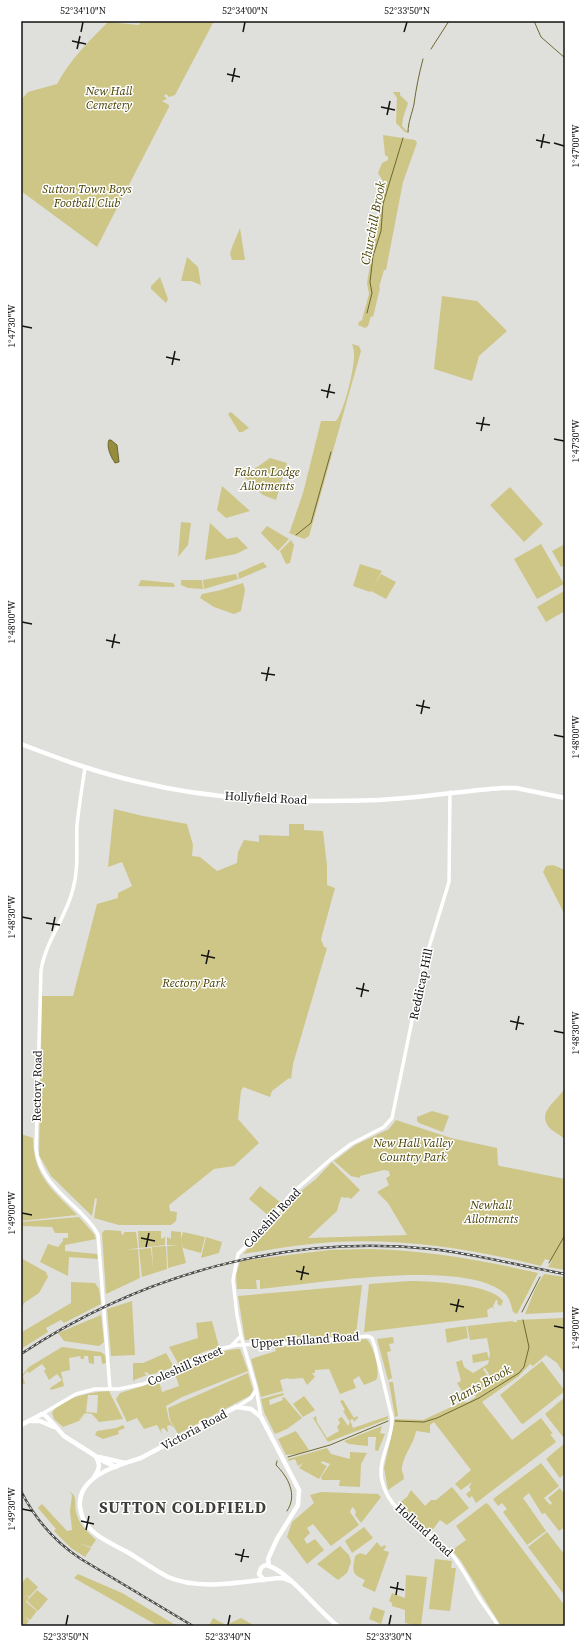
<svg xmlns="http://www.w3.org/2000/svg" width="586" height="1647" font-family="'Source Serif 4',serif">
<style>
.green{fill:#cec687;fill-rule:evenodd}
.water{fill:#958c3e;stroke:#6e6831}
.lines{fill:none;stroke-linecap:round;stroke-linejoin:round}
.stream{stroke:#6e6831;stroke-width:1}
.minor{stroke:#fff;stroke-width:3.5}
.major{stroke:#fff;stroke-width:4.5}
.rail-casing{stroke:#4e4e4c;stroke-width:2.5}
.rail{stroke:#fff;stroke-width:1;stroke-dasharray:3;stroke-linecap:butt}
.ticks{fill:none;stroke:#131312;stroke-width:1.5}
.labels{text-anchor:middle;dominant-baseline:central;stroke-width:3;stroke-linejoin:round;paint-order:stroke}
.park-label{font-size:12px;font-style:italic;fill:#484100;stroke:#fff}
.street-label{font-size:12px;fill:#131312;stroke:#fff}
.water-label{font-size:13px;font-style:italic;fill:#4d4607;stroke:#fff}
.district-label{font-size:16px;font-weight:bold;letter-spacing:1px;fill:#3f3e3b;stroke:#fff}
.neatline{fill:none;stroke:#131312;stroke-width:1.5}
.ticks-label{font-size:10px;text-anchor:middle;fill:#131312}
</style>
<rect width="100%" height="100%" fill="#dfdfdb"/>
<path class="green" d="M141 21H214L175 95 169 97 166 94 164 96 167 99 162 101 169 105V107L97 247 21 191V100L28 92 57 84C70 60 88 42 108 22L139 25Z
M393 92H400V95L408 103 403 118 402 126 409 133 405 132 396 123 397 98Z
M383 135 415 140 417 143 403 182 386 270H384L379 287 380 288 373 317 371 316 368 326 365 328 358 325 359 322 362 320 369 294 367 283 384 183 378 173 382 163 388 160V157L385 155Z
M240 228 245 260H232L230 254 232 247Z
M187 257 198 267 201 285 191 281H181Z
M160 277 168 299 166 303 151 289V286Z
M442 296 477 301 507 331 479 356 472 381 434 369Z
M352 344 359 346 361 351 309 536 304 539 289 533 290 531 303 493 321 421H336C344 412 355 367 354 354 354 350 353 347 352 344Z
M231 412 249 428 242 432H239L228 414Z
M270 458 287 463 276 500 263 495 240 473 247 468 250 472Z
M222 486 250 511 226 518 217 510Z
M510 487 543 524 524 542 490 505Z
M181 522 191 523 188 545 178 557Z
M210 523 227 539 237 537 248 548 236 554 205 560Z
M267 526 289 539 278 551 261 533Z
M291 540 294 545 290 563 286 564 280 551Z
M541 544 564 584 537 599 514 559Z
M565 544V565L561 567 552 551Z
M263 562 267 567 239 579 238 573Z
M360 564 382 571 373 587 381 574 396 582 386 599 371 591 370 592 353 586Z
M236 574 238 579 204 589 203 580Z
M141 580 173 583 175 586 174 587 138 586Z
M181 580H202L203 589 188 588 181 585Z
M243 583 245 590 241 611 234 614 214 607 200 598 202 594 221 590Z
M564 591 565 611 546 622 537 607Z
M114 809 143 816 187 824 193 845 192 856 200 857 217 871 237 863 238 852 244 840 259 842V835L289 836V824H304V830L323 831 327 866V885L335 888 321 939 324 947 327 948 293 1064 291 1079 289 1078 272 1091 270 1097 243 1087 241 1091 238 1119 259 1143 234 1166 214 1169 169 1205 170 1211 177 1212 176 1221 171 1225H119L94 1218 97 1199 95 1198 92 1216 51 1176 39 1155 42 996H73L97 904 118 898V893L132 886 122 862 108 867Z
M553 865 565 870V915L543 872 546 866Z
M565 1087V1140C561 1134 552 1132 548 1126 537 1110 560 1100 565 1087Z
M432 1111 449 1116 443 1132 419 1123 417 1121V1117Z
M396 1120 451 1138 497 1148 498 1165 500 1166 565 1179V1270L548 1267 552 1261 545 1259 541 1266C473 1249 403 1238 333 1242 303 1244 273 1249 243 1254L263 1233 292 1198 316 1179 332 1162 360 1190 351 1199 348 1197 347 1198 341 1197 337 1211 308 1238 407 1235 388 1203 377 1192 389 1185 386 1178 390 1176 389 1171 384 1170 360 1176V1178L351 1176 334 1161 355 1145 389 1129Z
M21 1134 33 1138C34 1177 51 1188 77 1215L21 1221Z
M260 1186 280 1202 269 1216 249 1199Z
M79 1217 94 1234 96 1239 65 1245V1251L97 1254 98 1259 69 1257 68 1276 40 1262 48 1244 58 1247 63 1241V1238H68V1233H55L52 1227 23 1226V1231L21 1233V1222Z
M105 1230 121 1231 122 1235 124 1234V1232H136L138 1248 126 1250 138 1249 140 1278 106 1294 102 1233Z
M138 1231H161V1239L165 1237V1245L139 1248Z
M171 1231 181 1232V1239L183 1232 205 1237 201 1253 183 1248 181 1242 186 1263 168 1268 167 1246 179 1245H167V1237L171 1239Z
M206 1237 222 1242 219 1253 201 1258Z
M166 1246 167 1269 142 1277 139 1249 151 1248 153 1268 152 1247Z
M367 1249C425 1250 481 1260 538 1273L517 1314 513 1312C511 1306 510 1297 504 1293 464 1258 313 1284 260 1289V1280H256L257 1289H237L236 1275 240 1261 329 1250Z
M21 1258 46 1272 48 1277 39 1293 24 1303 21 1310Z
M544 1274 565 1277V1312L525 1314 536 1287Z
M410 1281C429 1281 492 1284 503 1301L501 1306 497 1304 498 1301 496 1300 493 1306 494 1309 492 1307 487 1310 488 1317 364 1332 369 1284Z
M71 1282 95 1283 99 1289 101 1304 64 1323 61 1320 46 1328 48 1332 21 1349V1331L22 1332 71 1303Z
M362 1285 356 1334 292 1341 245 1340 238 1296Z
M132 1301 135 1355 111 1356 107 1309Z
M101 1315 104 1342 99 1346 64 1341 58 1333Z
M563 1318 565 1319V1375L557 1363 546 1355 533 1366 530 1364 519 1376 482 1402 512 1440 541 1418 553 1434H550L556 1442 476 1503 472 1496 469 1498 466 1494 471 1490 469 1487 472 1482 461 1490 455 1484 471 1470 434 1422 430 1425V1433L416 1431C414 1444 404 1453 402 1467 401 1471 404 1475 404 1479L388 1490 384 1468 395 1419 423 1420 462 1402H468L476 1397 475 1395 494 1382 485 1368 483 1369 492 1383 466 1398 457 1383 461 1381 456 1362 462 1360 464 1367 473 1373 488 1364 489 1360 473 1363 472 1355 487 1352 489 1359 490 1354 487 1338 470 1340 467 1326 513 1321V1322H517V1320Z
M212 1321 219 1347 203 1352 179 1365 169 1347 198 1338 196 1323Z
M466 1326 468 1338 447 1343 445 1329Z
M393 1337 394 1343 389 1344 391 1351 387 1352 392 1378 388 1380 377 1339Z
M366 1339C373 1343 381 1373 376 1380L364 1385 359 1376 353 1380 356 1388 340 1394 329 1369 315 1370V1373H312L315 1377 307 1385 303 1378 289 1379 288 1378 280 1380 283 1391 261 1397 251 1359 276 1351 275 1347Z
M62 1347 101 1352 105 1355 106 1363 102 1364 101 1356H94V1364L89 1363 88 1356H84V1359H81L80 1356 69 1358 70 1370 61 1372 64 1386 51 1390 50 1388 62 1380 57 1374 49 1380 44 1371 46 1369 42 1364 29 1373 27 1371 23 1376 25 1384H21L22 1375 29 1367Z
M240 1349 248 1371 182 1397 166 1406 169 1420 174 1428 170 1425 167 1426 168 1431 167 1432 164 1428 161 1429 162 1434 157 1425 144 1429 137 1418 127 1422 116 1399 120 1393 159 1381 162 1392 179 1386 175 1374C196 1364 216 1349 240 1349Z
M166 1353 174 1367 150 1375 146 1372 144 1373 147 1375 134 1380 135 1383 133 1380V1363H143Z
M542 1361 565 1391 523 1424 521 1423 500 1395Z
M248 1373 253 1390 251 1395 178 1434 170 1420 168 1408Z
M389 1382H393L398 1416 395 1417Z
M109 1391 123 1419 99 1422 92 1414 87 1413 84 1414 79 1421 63 1427 54 1419 52 1413C60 1397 93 1392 109 1391ZM88 1395H98L97 1413 86 1412Z
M283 1393 284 1395 269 1400 270 1405 283 1400 282 1398 284 1397 302 1418 287 1429 275 1434 264 1412 261 1399Z
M304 1396 315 1410 303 1417 293 1404Z
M565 1397V1435L563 1437 545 1414Z
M343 1400 354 1418 357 1416 358 1418 354 1422 353 1419 350 1420 353 1428 388 1416V1419L328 1442 313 1418 316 1416 317 1422 327 1438 339 1431 337 1427 340 1423 338 1419 342 1417 348 1426 350 1422 343 1411 345 1410 340 1401Z
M123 1425 125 1428 118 1431 119 1434 103 1439 95 1435 97 1431 116 1428Z
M382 1426 380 1433 385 1434 378 1451 375 1450 376 1437H368V1446L349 1444 344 1441Z
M296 1431 309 1450 297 1454 286 1455 278 1439Z
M565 1443V1473L560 1478 546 1459Z
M327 1448 331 1454 350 1459V1452L367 1453 361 1464 360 1487 339 1486 340 1480H322L321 1477 330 1464 322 1461 321 1463 327 1466 319 1479 299 1468 303 1463 298 1466 295 1459 289 1461 288 1459Z
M541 1463 559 1486 544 1498 550 1505 552 1503 548 1498 560 1488 565 1495V1527L559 1531 545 1513 542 1514 529 1493 523 1498 546 1531 527 1545 503 1512 507 1509 502 1503 498 1506 493 1499Z
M452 1487 469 1508 447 1525 440 1520 430 1533 411 1518 398 1504 407 1497 411 1490 425 1506 431 1500H436Z
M70 1492C78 1496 74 1504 76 1512 79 1525 87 1531 96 1540L91 1547 78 1543 91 1548 85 1557 71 1548 54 1531 56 1529 38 1508 42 1504 67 1531 72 1530 70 1511 72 1495Z
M321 1492 378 1494 381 1497 361 1523 355 1515 356 1512 353 1507 351 1509 350 1512 359 1525 331 1546 313 1524 307 1528 310 1533 304 1539 307 1544 315 1539 324 1550 307 1564 287 1537 292 1522 314 1503 310 1495Z
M486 1503 489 1505 565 1606V1626H501L461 1561 452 1550 466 1540 456 1526Z
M364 1527 373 1538 352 1553 345 1541Z
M547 1532 564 1554 565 1553V1596L528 1547Z
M377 1542 381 1547 385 1545 386 1547 383 1550 389 1552 375 1592 362 1586 365 1580C350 1574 353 1570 355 1556L360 1553 366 1555Z
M340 1546 349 1555 351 1562 347 1573 338 1580 317 1564Z
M435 1559 452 1561 451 1568H456L450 1611 429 1609Z
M78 1574 122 1593 177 1626H158L74 1578Z
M406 1575 427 1577 421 1626 405 1623V1610L392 1606V1603L389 1601 392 1593 405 1598Z
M27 1577 38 1587 29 1597 25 1594 29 1598 25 1603 26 1602 37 1611 30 1620 25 1617 29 1621 25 1626H21V1614L24 1616 21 1613 23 1604 21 1607V1584Z
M37 1590 48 1599 38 1611 27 1601Z
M373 1607 385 1611 381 1624 369 1619Z
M213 1618 226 1625 241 1618 255 1626H209Z"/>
<path class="water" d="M109 440H111L117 445 119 462 115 463C111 457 106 447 109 440Z"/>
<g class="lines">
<path class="stream" d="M534 21 541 37 565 58
M431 49 449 21
M408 132C408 122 412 114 414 104 416 89 419 74 423 59
M367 313 372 293 370 282 373 256 381 231 383 204 403 138
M296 535 311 523 331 452
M549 1263 565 1235
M522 1312 540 1277
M395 1421 424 1422 437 1418 479 1398 519 1373 524 1367 529 1347 523 1320
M288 1457 330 1445 388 1421
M277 1461 276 1465C288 1477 298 1495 287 1511"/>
<path class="minor" d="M85 768C82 787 79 806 77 825 76 846 79 868 73 889 66 918 46 940 41 970L36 1148C38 1175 61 1194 79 1211 86 1219 94 1225 98 1235L110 1389
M232 1345 241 1336
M237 1407 251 1398 256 1390
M42 1414 76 1394 95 1389H119L143 1384 178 1369 210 1353 224 1348 237 1345 296 1343 368 1336 372 1338 375 1347 392 1418C393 1440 377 1459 382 1481 390 1516 428 1528 450 1552 461 1565 469 1581 478 1596 484 1606 492 1615 498 1626
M261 1417 256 1388 241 1336 237 1315 233 1280 238 1254 263 1229 290 1195 331 1159 351 1144 384 1127 392 1118 423 967 449 882 450 792"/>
<path class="major" d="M21 744C60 759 98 773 139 782 217 801 299 803 379 800 420 798 461 791 502 788H516L565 798
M31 1421H40L54 1427
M21 1425 42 1414 45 1415 64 1436 105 1462 116 1467
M99 1457 125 1463
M94 1477C99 1470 101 1465 96 1457
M269 1566 268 1559 277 1539 298 1505 299 1490 261 1417 251 1409 236 1407 141 1458C118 1465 77 1476 80 1507 81 1513 83 1520 86 1524 96 1538 115 1545 129 1553 142 1561 154 1570 168 1577 203 1592 246 1580 282 1578L290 1581
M264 1580 259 1574 261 1568C263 1566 266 1564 269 1566 290 1573 318 1611 338 1626"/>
<defs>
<path id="rail" d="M21 1354C142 1274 286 1234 431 1249 476 1254 520 1266 565 1274
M21 1491C35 1519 55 1542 81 1559L193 1626"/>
</defs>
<use href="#rail" class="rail-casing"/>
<use href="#rail" class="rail"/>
</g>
<path class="ticks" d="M81 32 83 22M243 32 245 22M404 32 407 22M72 41 86 44M77 49 80 36M227 74 240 77M232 82 235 68M381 107 395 110M387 115 390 101M536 140 550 143M554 143 564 146M541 148 544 134M22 326 32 328M166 357 180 360M172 365 175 351M321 390 335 393M327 398 330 384M476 423 490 425M481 431 484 417M554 439 564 441M22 622 32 624M106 640 120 643M112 648 115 634M261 673 275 675M266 681 269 667M416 705 430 708M421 714 424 700M554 735 564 737M22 917 32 919M46 923 60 925M52 931 55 917M201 955 215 958M206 964 209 950M356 988 369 991M361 997 364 983M510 1021 524 1024M516 1030 519 1016M554 1031 564 1033M22 1213 32 1215M141 1238 155 1241M146 1247 149 1233M296 1271 309 1274M301 1280 304 1266M450 1304 464 1307M456 1312 459 1299M554 1326 564 1328M22 1509 32 1511M81 1521 94 1524M86 1530 89 1516M235 1554 249 1557M241 1562 244 1549M390 1587 404 1590M396 1595 398 1582M66 1625 68 1615M228 1625 230 1615M389 1625 391 1615"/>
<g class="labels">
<g class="park-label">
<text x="109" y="91">New Hall<tspan x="109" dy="14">Cemetery</tspan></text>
<text x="87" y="189">Sutton Town Boys<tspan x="87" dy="14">Football Club</tspan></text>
<text x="267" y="472">Falcon Lodge<tspan x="267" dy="14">Allotments</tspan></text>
<text x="194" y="983">Rectory Park</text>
<text x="413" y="1143">New Hall Valley<tspan x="413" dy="14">Country Park</tspan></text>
<text x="491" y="1205">Newhall<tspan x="491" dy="14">Allotments</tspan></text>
</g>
<g class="street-label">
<text transform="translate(266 798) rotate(3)">Hollyfield Road</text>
<text transform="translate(421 984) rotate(-78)">Reddicap Hill</text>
<text transform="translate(37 1086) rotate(-89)">Rectory Road</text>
<text transform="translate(272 1218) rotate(-47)">Coleshill Road</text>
<text transform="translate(305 1340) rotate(-4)">Upper Holland Road</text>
<text transform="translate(185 1366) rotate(-24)">Coleshill Street</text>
<text transform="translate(194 1430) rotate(-28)">Victoria Road</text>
<text transform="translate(424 1530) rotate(42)">Holland Road</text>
</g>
<g class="water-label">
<text transform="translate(373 223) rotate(-79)">Churchill Brook</text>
<text transform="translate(480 1385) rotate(-29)">Plants Brook</text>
</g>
<g class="district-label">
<text x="183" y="1507">SUTTON COLDFIELD</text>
</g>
</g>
<rect width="586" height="1647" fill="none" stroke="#ffffff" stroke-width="44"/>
<rect x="22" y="22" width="542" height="1603" class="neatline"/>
<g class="ticks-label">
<text x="83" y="14">52°34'10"N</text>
<text x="245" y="14">52°34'00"N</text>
<text x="407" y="14">52°33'50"N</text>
<text transform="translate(575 146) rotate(-90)" y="4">1°47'00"W</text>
<text transform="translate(11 326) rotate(-90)" y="4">1°47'30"W</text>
<text transform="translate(575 441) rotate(-90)" y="4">1°47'30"W</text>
<text transform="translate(11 622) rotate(-90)" y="4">1°48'00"W</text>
<text transform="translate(575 737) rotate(-90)" y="4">1°48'00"W</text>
<text transform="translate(11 917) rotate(-90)" y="4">1°48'30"W</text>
<text transform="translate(575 1033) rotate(-90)" y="4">1°48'30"W</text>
<text transform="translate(11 1213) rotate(-90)" y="4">1°49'00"W</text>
<text transform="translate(575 1328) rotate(-90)" y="4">1°49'00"W</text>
<text transform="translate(11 1509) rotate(-90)" y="4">1°49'30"W</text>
<text x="66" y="1640">52°33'50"N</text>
<text x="228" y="1640">52°33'40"N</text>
<text x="389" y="1640">52°33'30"N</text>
</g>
</svg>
